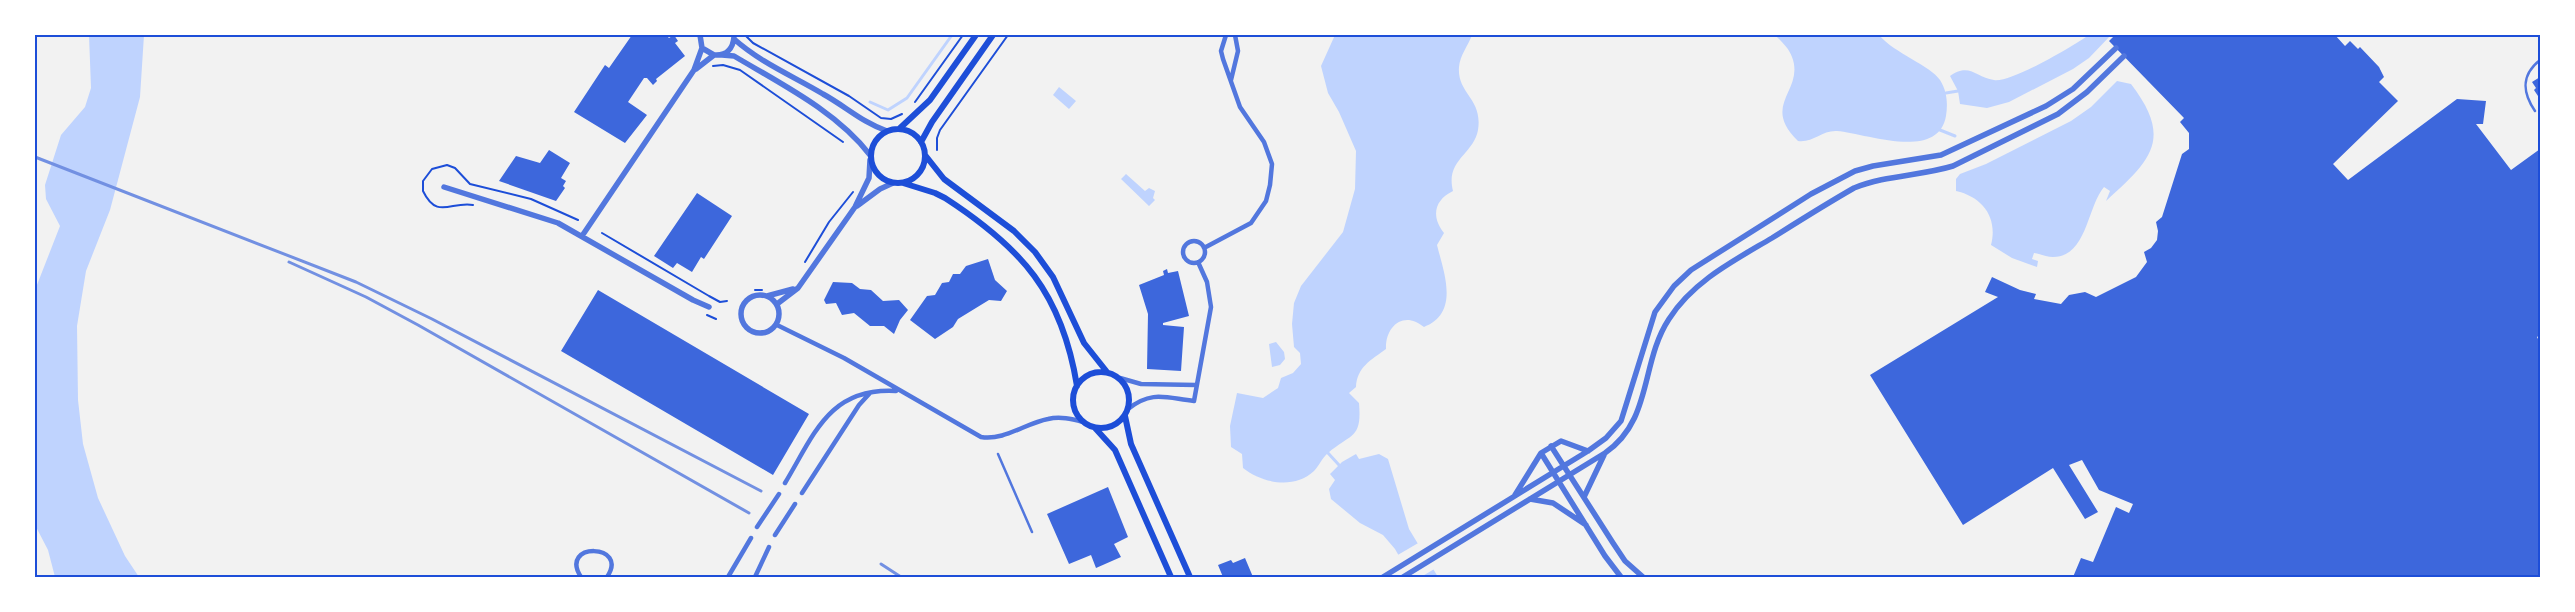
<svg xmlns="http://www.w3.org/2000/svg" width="2575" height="612" font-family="Lato,sans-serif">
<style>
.water{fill:#bfd3fe}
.pier{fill:#f2f2f2}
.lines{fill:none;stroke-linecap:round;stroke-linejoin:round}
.stream{stroke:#bfd3fe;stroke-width:3}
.building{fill:#3d67dc}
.path{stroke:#1d4ed8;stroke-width:2}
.service{stroke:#5277de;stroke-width:2.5}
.minor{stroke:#5277de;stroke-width:4.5}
.tertiary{stroke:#5277de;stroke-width:5.5}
.secondary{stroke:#1d4ed8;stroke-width:6}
.rail{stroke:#7290e2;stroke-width:3}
.neatline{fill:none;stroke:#1d4ed8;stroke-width:2}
</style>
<rect width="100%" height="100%" fill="#f2f2f2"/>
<path class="water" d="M89 35H144L140 97 110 210 86 271 77 326 78 400 83 444 98 498 125 556 139 577H55L48 550 35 525V290L60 226 46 199 45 185 61 135 85 107 91 88Z
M1335 35H1472C1468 46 1460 55 1459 67 1457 94 1483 98 1478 130 1474 154 1445 160 1453 191 1434 200 1431 217 1444 233L1437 245C1444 273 1460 313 1424 327 1404 310 1385 326 1386 349 1371 360 1357 367 1356 387L1349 393 1359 403C1362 439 1352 433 1328 453 1322 458 1319 466 1314 471 1294 490 1262 483 1243 468L1242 454 1231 447 1230 426 1237 393 1263 398 1278 388 1281 378 1293 373 1301 364 1300 353 1294 347 1292 324 1294 303 1301 286 1343 232 1355 189 1356 151 1339 112 1328 93 1321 66Z
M1775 35H1879C1894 53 1931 66 1940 80 1947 91 1948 103 1946 116 1938 162 1865 133 1837 131 1822 130 1813 143 1798 141 1760 104 1805 91 1792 57 1789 48 1781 41 1775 35Z
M2089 35H2111L2089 58 2073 69 2009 102 1987 108 1960 104 1958 91 1950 76C1970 62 1976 78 1994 80 2011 83 2073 46 2089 35Z
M2117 81 2131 84C2174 140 2150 161 2106 201L2110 191 2104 187C2087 207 2087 257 2053 257 2047 257 2040 254 2034 253L2032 259 2038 261 2037 267 2012 258 1991 245C1998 218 1983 197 1956 191V179L1960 174 1986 164 2071 121 2091 107Z
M1059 87 1076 101 1069 109 1053 95Z
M1126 174 1145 191 1149 188 1155 191 1153 198 1155 200 1149 206 1121 179Z
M1276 342 1284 352 1285 359 1280 365 1272 367 1269 344Z
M1356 454 1359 459 1379 454 1388 459 1409 529 1438 577H1411L1395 549 1383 535 1360 523 1331 499 1329 489 1335 480 1330 474 1342 462Z"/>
<path class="pier" d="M1420 542 1436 568 1421 577H1408L1396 556Z"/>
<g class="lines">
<path class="stream" d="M1946 93 1958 91
M870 102 888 110 907 98 952 35
M1940 130 1955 136
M1328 453 1339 465"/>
</g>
<path class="building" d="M632 35H666L669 38 674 35 678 41 675 43 685 56 656 79 657 81 653 85 647 78H644L628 102 647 115 625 143 574 112 605 65 609 68Z
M2115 35H2335L2345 46 2350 41 2358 49 2360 47 2379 67 2384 77 2379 82 2398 101 2333 164 2348 180 2457 99 2486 101 2483 124H2476L2511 170 2540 149V335L2537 337 2540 343V577H2073L2081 558 2093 562 2116 507 2129 513 2133 504 2099 490 2082 460 2069 465 2098 512 2085 519 2053 468 1963 525 1870 375 1998 297 1985 292 1992 277 2020 290 2036 294 2034 299 2061 304 2069 295 2085 292 2096 297 2136 277 2147 262 2144 252 2151 248 2157 240 2158 231 2156 222 2162 217 2182 154 2189 149V133L2180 122 2184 118 2109 41Z
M2540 77V99L2534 90 2536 88 2532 82Z
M549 150 570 163 561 178 566 181 563 186 565 188 556 201 499 181 516 156 540 163Z
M697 193 732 216 704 259 701 257 692 272 677 263 673 268 654 256Z
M988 259 995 280 1007 291 1001 301 989 300 958 319 953 327 935 339 910 320 927 296 935 295 942 283 949 282 953 274H960L966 266Z
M1167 269 1168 273 1178 271 1189 316 1163 323V325L1184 327 1181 371 1147 369 1148 314 1139 285 1164 275 1163 271Z
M833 282 852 283 860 289 871 290 883 301 899 300 908 310 900 320 894 334 884 326H870L854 313 842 315 836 303 826 304 824 300Z
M598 290 809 414 773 475 561 351Z
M1108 487 1128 537 1114 544 1121 557 1096 568 1091 555 1069 564 1047 514Z
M1245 558 1253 577H1223L1218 565 1231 560 1233 563Z"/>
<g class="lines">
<path class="path" d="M745 35 753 43 849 96 881 118 891 119 902 114
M713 66 723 65 740 70 843 142
M915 102 963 35
M937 150V138L940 130 1008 35
M473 205C451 201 437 220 423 191V181L432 169 447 165 455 168 470 184 531 199 578 220
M602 233 709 296 720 302 727 301
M805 262 829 222 853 192
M755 290H762
M707 315 716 319"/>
<path class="service" d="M2535 111C2522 92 2521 75 2540 60
M998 454 1032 532"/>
<path class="minor" d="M1231 80 1238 51 1235 35
M1183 252a11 11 0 1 1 22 0a11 11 0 1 1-22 0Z
M1204 248 1251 223 1266 201 1270 185 1272 164 1264 142 1240 107 1223 59 1221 51 1226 35
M777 325 844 358 981 437C1004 441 1026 423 1048 419 1060 416 1072 419 1083 422
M1120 378 1141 384 1196 385
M1128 409C1152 390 1166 398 1194 401L1211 307 1207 282 1198 262
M785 483C814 435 829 387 896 391
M802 493 859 405 870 393
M757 527 779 494
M775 535 795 504
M581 577C558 542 630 543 607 577
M728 577 751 538
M755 577 769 547"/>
<path class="tertiary" d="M700 35 702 48 714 55C726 56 733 49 734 37
M734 39C761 63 793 76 823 94 845 106 863 123 887 131
M722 55 734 56C781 84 836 111 870 155
M696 69 714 55
M444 187 558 223 693 300 709 307
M857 206 880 189 893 183
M582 236 694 70 702 48
M741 314a19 19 0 1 1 38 0a19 19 0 1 1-38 0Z
M767 296 793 289
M777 304 798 288 855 207 869 178 870 160
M1551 446 1613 543 1625 561 1643 577
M1541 453 1605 556 1621 577
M1515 495 1541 453 1561 441 1588 451
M1584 497 1604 455
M1530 499 1553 503 1586 525
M1383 577 1588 451 1606 438 1621 421 1655 312 1674 286 1691 270 1811 194 1855 171 1873 166 1941 155 2046 106 2073 89 2116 48
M1403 577 1605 453C1653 420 1640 363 1669 319 1693 281 1735 260 1772 238 1799 221 1826 204 1854 188 1886 175 1920 176 1953 166L2058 114 2087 92 2124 56"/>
<path class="secondary" d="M871 156a27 27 0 1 1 54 0a27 27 0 1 1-54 0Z
M899 129 930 100 976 35
M921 142 932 122 993 35
M925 155 944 179 1014 231 1035 252 1053 277 1084 343 1107 372
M903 183 935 193 945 198C1022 248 1062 293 1077 386
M1073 400a28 28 0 1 1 56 0a28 28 0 1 1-56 0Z
M1125 416 1131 444 1190 577
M1095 428 1115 450 1171 577"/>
<path class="rail" d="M35 157 356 282 432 319 761 491
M289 262 366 297 418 325 749 513
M881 564 901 577"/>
</g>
<rect width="2575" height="612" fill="none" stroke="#ffffff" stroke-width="72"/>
<rect x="36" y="36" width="2503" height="540" class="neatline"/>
</svg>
